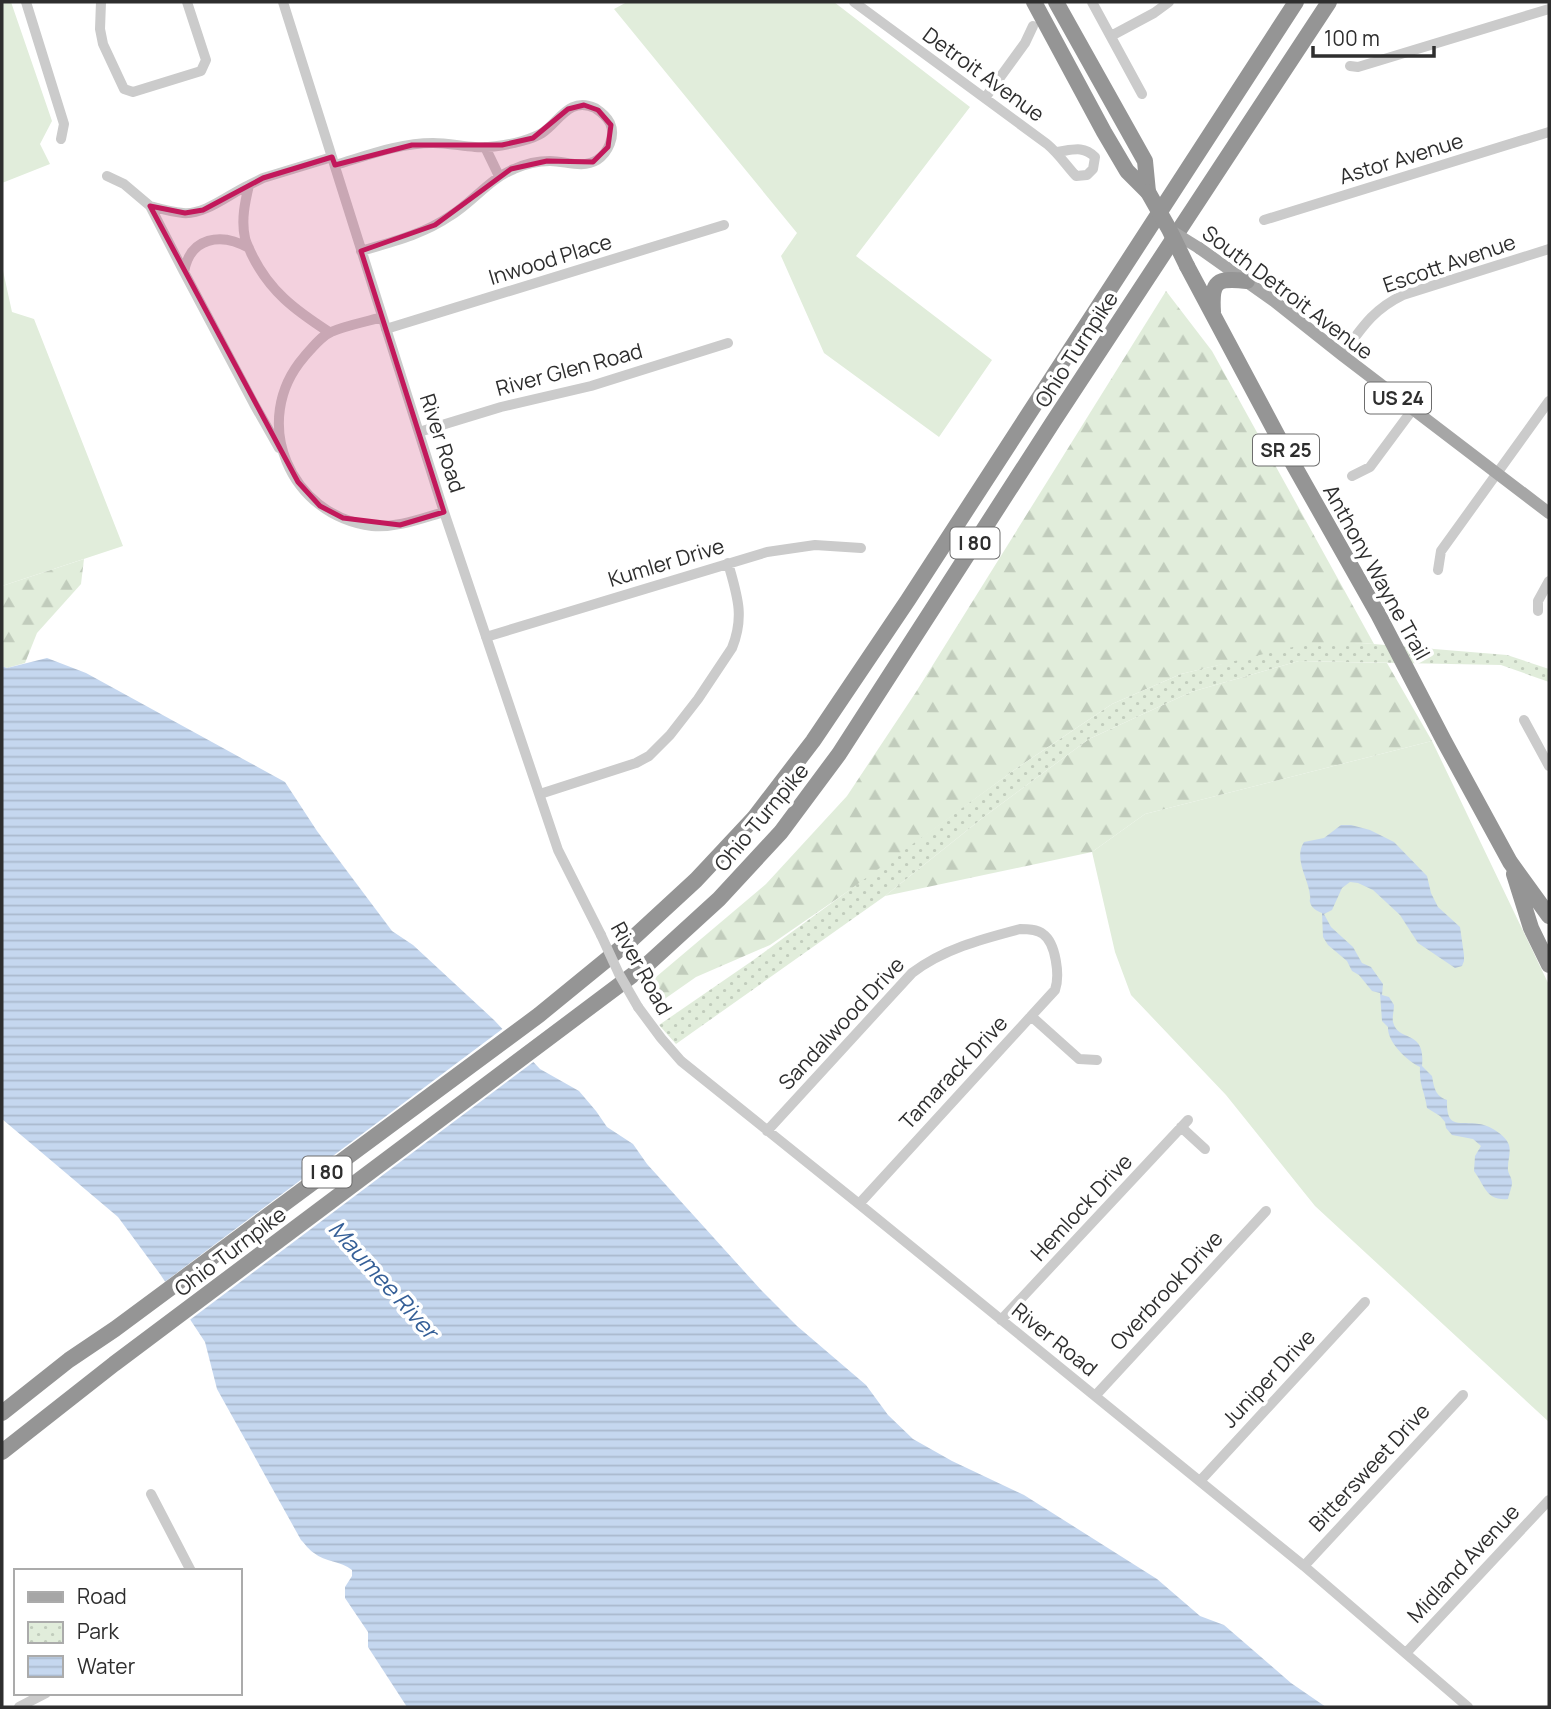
<svg xmlns="http://www.w3.org/2000/svg" width="1551" height="1709" font-family="Manrope,sans-serif">
<style>
.grass{fill:#e1eddb}
.forest{fill:url(#forest-firs)}
.park{fill:url(#park-dots)}
.water{fill:url(#water-rules)}
.pier{fill:#fff}
.lines{fill:none;stroke-linecap:round;stroke-linejoin:round}
.minor{stroke:#cbcbcb;stroke-width:10}
.major{stroke:#a6a6a6;stroke-width:12}
.highway{stroke:#959595;stroke-width:16}
.minor-bridge{stroke:#cbcbcb;stroke-width:10}
.major-bridge{stroke:#a6a6a6;stroke-width:12}
.highway-bridge{stroke:#959595;stroke-width:16}
.marked{fill:#c2185b;fill-opacity:0.2;stroke:#c2185b;stroke-width:5;stroke-linejoin:round}
.labels{text-anchor:middle;dominant-baseline:central;stroke-width:7;stroke-linejoin:round;paint-order:stroke}
.shield{fill:#fff;stroke:#6d6d6d;stroke-width:2}
.shield-label{font-size:19px;font-weight:bold;fill:#2e2e2e}
.street-label{font-size:21px;fill:#2e2e2e;stroke:#fff}
.water-label{font-size:23px;font-style:italic;fill:#355f97;stroke:#fff}
</style>
<defs>
<pattern id="forest-firs" width="22" height="20" patternUnits="userSpaceOnUse" patternTransform="scale(1.75)"><rect width="22" height="20" fill="#e1eddb"/><path d="M5 1l3.5 6h-7zM16 11l3.5 6h-7z" fill="#c1ccbc"/></pattern>
<pattern id="park-dots" width="8" height="8" patternUnits="userSpaceOnUse" patternTransform="scale(1.75)"><rect width="8" height="8" fill="#e1eddb"/><path d="M2 2h.1M6 6h.1" fill="none" stroke="#c1ccbc" stroke-width="1.8" stroke-linecap="round"/></pattern>
<pattern id="water-rules" width="6" height="5" patternUnits="userSpaceOnUse" patternTransform="scale(1.75)"><rect width="6" height="5" fill="#c5d7ef"/><path d="M0 2.5h6" fill="none" stroke="#aab9cd"/></pattern>
</defs>
<rect width="100%" height="100%" fill="#fff"/>
<path class="grass" d="M2 2H11L52 121 40 144 50 164 2 183Z
M627 2H834L970 107 856 256 992 360 939 437 824 353 781 256 797 233 614 9Z
M2 266 12 312 34 319 123 546 2 586Z
M1432 741 1549 985V1422L1315 1206 1226 1095 1131 995 1115 952 1092 852 1145 814Z"/>
<path class="forest" d="M1166 291 1212 351 1374 644 1361 643 1219 665 1181 674 1112 704 1017 768 873 874 770 945 696 977 656 1005 643 988 766 884 847 796 916 692Z
M84 559 81 584 37 633 25 663 7 668 2 666V586Z
M1299 661 1387 663 1432 741 1145 814 1092 852 885 896 985 816 1089 739 1191 692Z"/>
<path class="park" d="M1361 643 1507 655 1549 669V682L1501 665 1299 661 1191 692 1089 739 985 816 885 896 676 1044 659 1025 752 961 1017 768 1112 704 1181 674 1297 646Z"/>
<path class="water" d="M47 658 86 673 285 782 317 831 392 931 413 945 494 1020 540 1069 579 1091 596 1111 607 1127 633 1144 647 1164 762 1291 797 1326 866 1385 888 1415 913 1439 952 1461 1024 1495 1157 1579 1200 1616 1224 1625 1291 1683 1326 1707H407L368 1647V1632L345 1598V1587L352 1576V1570C341 1561 325 1562 314 1553 309 1550 305 1544 301 1540L217 1389 205 1342 160 1274 118 1217 2 1119V666L7 668Z
M1341 825H1351L1370 830 1394 842 1427 876 1431 893 1438 907 1460 927 1464 955V961L1462 966 1455 968 1418 943 1400 915 1373 890 1358 883 1350 882 1342 888 1332 910 1324 914 1331 927 1353 947 1362 963 1371 967 1383 984 1382 995 1389 997 1394 1005C1394 1010 1392 1018 1393 1022 1398 1043 1426 1028 1422 1066L1432 1076C1434 1087 1435 1096 1447 1100 1446 1130 1459 1121 1479 1124 1489 1125 1506 1135 1509 1145 1511 1153 1508 1159 1508 1167 1507 1173 1512 1177 1512 1183 1512 1187 1509 1194 1508 1199 1486 1201 1485 1186 1474 1171L1475 1156 1481 1146 1473 1139 1452 1135 1446 1128 1445 1122 1440 1116 1427 1108C1425 1092 1419 1085 1420 1067 1407 1061 1387 1042 1388 1027L1382 1021 1380 993 1372 991 1359 975 1352 971 1347 961 1328 945 1323 937 1322 913C1317 911 1311 908 1310 902 1309 900 1311 898 1310 896 1309 879 1293 859 1304 842L1324 838Z"/>
<path class="pier" d="M505 1027 536 1060 187 1322 162 1284Z"/>
<g class="lines">
<path class="minor" d="M26 2 64 124 61 139
M101 2 100 29 103 44 124 89 133 92 201 71 206 60 187 2
M283 2 444 512 558 850 601 935
M854 2 1047 144C1058 153 1066 165 1076 176L1087 175 1093 169 1095 157C1083 145 1072 150 1057 152
M1092 2 1142 94
M1111 36 1154 13 1169 2
M1350 66 1358 67 1549 9
M985 98 1025 43 1033 26
M485 147 499 176
M335 165C366 156 399 143 433 143 447 143 461 146 475 147 491 148 507 145 522 141 529 139 536 137 542 133 559 122 569 96 595 108 601 112 607 117 610 123 616 136 608 153 597 160 582 169 566 161 550 161 538 161 525 164 514 169 489 179 473 202 450 216 424 234 392 242 361 251
M107 176 124 184 150 206 184 272
M150 206C161 209 172 212 183 213 205 215 229 194 249 185
M1264 220 1549 132
M249 248C221 232 190 237 184 272L254 404 279 448
M382 317C366 322 347 325 331 332 321 336 311 349 304 357 249 421 290 516 372 526 397 528 420 519 444 512
M386 329 724 225
M329 332C295 310 269 291 251 253 249 248 246 243 245 238 241 220 245 202 249 185L263 178 332 157
M1342 355C1361 329 1372 310 1403 295L1549 249
M419 432 501 407 591 386 728 343
M1352 476 1370 467 1413 409
M1438 570 1441 551 1549 401
M1538 611V601L1549 581
M486 637 767 552 815 545 861 548
M1524 720 1549 766
M540 794 636 763 649 756 670 735 698 699 732 648C745 616 737 595 728 563
M638 1007 661 1038 681 1061 859 1204 1304 1566 1468 1707
M1031 1016 1079 1059 1097 1060
M1181 1127 1205 1149
M767 1131 912 973C943 949 982 939 1020 929 1027 929 1037 929 1043 934 1056 943 1060 976 1055 990L859 1204
M1001 1320 1188 1120
M1095 1396 1266 1211
M1200 1481 1365 1302
M151 1494 191 1571
M1304 1566 1463 1395
M1406 1653 1549 1500
M19 1707 46 1693"/>
<path class="major" d="M1199 248 1274 301 1342 355 1549 513"/>
<path class="highway" d="M1034 2 1104 132 1127 171 1148 192
M1056 2 1145 161 1148 192
M1187 266 1283 446 1378 614 1444 741 1510 862 1549 916
M1213 312C1211 280 1217 278 1247 281
M1514 874 1531 928 1549 965
M2 1413 69 1360 115 1329 539 1015 632 939 696 880 754 818 813 741 908 600 1296 2
M2 1452 114 1364 650 962 719 899 781 832 839 754 1053 422 1329 2"/>
<path class="minor-bridge" d="M601 935 619 974 638 1007"/>
<path class="major-bridge" d="M1170 230 1199 248"/>
<path class="highway-bridge" d="M1148 192 1169 229 1187 266"/>
</g>
<path class="marked" d="M584 105 598 110 611 125 608 147 593 162 547 161 511 169 435 225 361 251 444 512 400 525 343 518 320 506 298 482 150 206 185 213 203 210 263 178 332 157 335 165 412 145H502L533 138 568 109Z"/>
<g class="labels">
<g class="shield">
<rect x="1365" y="382.5" width="66" height="31" rx="5"/>
<rect x="1253" y="434.5" width="66" height="31" rx="5"/>
<rect x="950.5" y="527.5" width="49" height="31" rx="5"/>
<rect x="302.5" y="1156.5" width="49" height="31" rx="5"/>
</g>
<g class="shield-label">
<text x="1398" y="398">US 24</text>
<text x="1286" y="450">SR 25</text>
<text x="975" y="543">I 80</text>
<text x="327" y="1172">I 80</text>
</g>
<g class="street-label">
<text transform="translate(984 74) rotate(36)">Detroit Avenue</text>
<text transform="translate(1401 158) rotate(-17)">Astor Avenue</text>
<text transform="translate(550 259) rotate(-17)">Inwood Place</text>
<text transform="translate(1449 263) rotate(-19)">Escott Avenue</text>
<text transform="translate(1288 292) rotate(37)">South Detroit Avenue</text>
<text transform="translate(1076 349) rotate(-57)">Ohio Turnpike</text>
<text transform="translate(569 369) rotate(-15)">River Glen Road</text>
<text transform="translate(443 443) rotate(72)">River Road</text>
<text transform="translate(666 562) rotate(-17)">Kumler Drive</text>
<text transform="translate(1377 572) rotate(61)">Anthony Wayne Trail</text>
<text transform="translate(761 817) rotate(-50)">Ohio Turnpike</text>
<text transform="translate(642 968) rotate(61)">River Road</text>
<text transform="translate(841 1023) rotate(-47)">Sandalwood Drive</text>
<text transform="translate(953 1072) rotate(-47)">Tamarack Drive</text>
<text transform="translate(1081 1207) rotate(-47)">Hemlock Drive</text>
<text transform="translate(230 1251) rotate(-37)">Ohio Turnpike</text>
<text transform="translate(1166 1290) rotate(-47)">Overbrook Drive</text>
<text transform="translate(1055 1339) rotate(39)">River Road</text>
<text transform="translate(1268 1378) rotate(-47)">Juniper Drive</text>
<text transform="translate(1369 1467) rotate(-47)">Bittersweet Drive</text>
<text transform="translate(1463 1563) rotate(-47)">Midland Avenue</text>
</g>
<g class="water-label">
<text transform="translate(384 1279) rotate(48)">Maumee River</text>
</g>
</g>
<rect width="1551" height="1709" fill="none" stroke="#2e2e2e" stroke-width="7"/>
<rect x="14" y="1569" width="228" height="126" fill="#ffffff" stroke="#ababab" stroke-width="2"/>
<rect x="28" y="1592" width="35" height="10" fill="#a6a6a6" stroke="#ababab" stroke-width="2"/>
<text x="77" y="1604" font-size="21" fill="#2e2e2e">Road</text>
<rect x="28" y="1622" width="35" height="21" fill="url(#park-dots)" stroke="#ababab" stroke-width="2"/>
<text x="77" y="1639" font-size="21" fill="#2e2e2e">Park</text>
<rect x="28" y="1656" width="35" height="21" fill="url(#water-rules)" stroke="#ababab" stroke-width="2"/>
<text x="77" y="1674" font-size="21" fill="#2e2e2e">Water</text>
<path d="M1313 46v10h121v-10" fill="none" stroke="#2e2e2e" stroke-width="3.5"/>
<text x="1324" y="46" font-size="21" fill="#2e2e2e" stroke="#ffffff" stroke-width="5" paint-order="stroke">100 m</text>
</svg>
